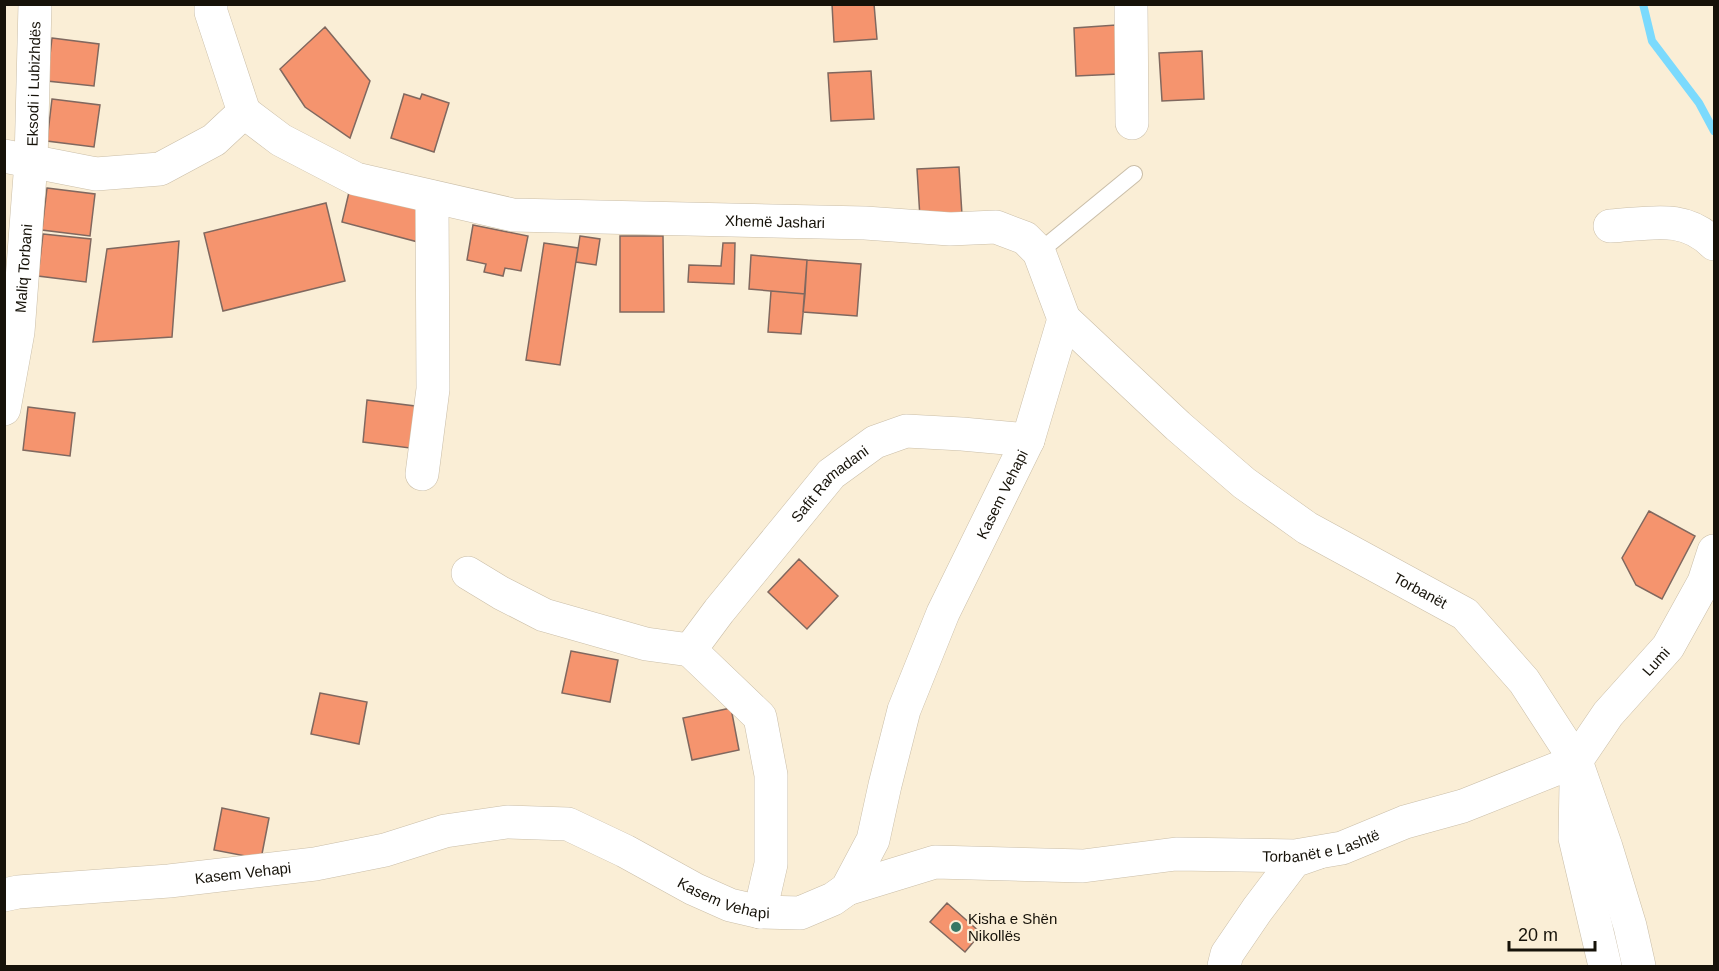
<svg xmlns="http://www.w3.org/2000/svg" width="1719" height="971" font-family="Arial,sans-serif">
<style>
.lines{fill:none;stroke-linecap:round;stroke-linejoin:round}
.stream{stroke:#7bdafd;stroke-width:8}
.building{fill:#f5946e;stroke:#80685f;stroke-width:1.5}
.service-casing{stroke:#cabea8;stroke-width:18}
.minor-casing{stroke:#cabea8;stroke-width:34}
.service{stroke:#fff;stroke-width:16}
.minor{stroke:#fff;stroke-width:33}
.poi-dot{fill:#377765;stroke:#faeed6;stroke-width:2}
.labels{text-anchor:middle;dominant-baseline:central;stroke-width:4.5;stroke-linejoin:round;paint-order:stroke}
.street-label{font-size:15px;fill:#161209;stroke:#faeed6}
.poi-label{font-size:15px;fill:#161209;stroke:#faeed6;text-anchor:start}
</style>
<rect width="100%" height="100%" fill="#faeed6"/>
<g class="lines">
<path class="stream" d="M1643 4 1652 41 1699 103 1714 131"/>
</g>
<path class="building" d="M832 4H874L877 39 834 42Z
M1116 25 1119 74 1076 76 1074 28Z
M325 27 370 81 350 138 305 107 280 69Z
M52 38 99 44 94 86 47 81Z
M1202 51 1204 99 1162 101 1159 53Z
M871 71 874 119 831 121 828 73Z
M404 94 420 99 422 94 449 103 434 152 391 138Z
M52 99 100 105 94 147 47 141Z
M959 167 962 215 920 218 917 169Z
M47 188 95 194 90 236 42 230Z
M350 188 427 208 418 242 342 222Z
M326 203 345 281 223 311 204 233Z
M473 225 528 236 521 271 505 268 503 276 484 272 486 264 467 260Z
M43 234 91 239 86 282 38 276Z
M580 236 600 239 596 265 576 262Z
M620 236H663L664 312H620Z
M179 241 172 337 93 342 107 249Z
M544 243 578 248 560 365 526 360Z
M723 243H735L734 284 688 282 689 265 721 266Z
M751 255 807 260 805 294 749 289Z
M807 260 861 264 857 316 803 312Z
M771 291 805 294 801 334 768 332Z
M367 400 415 406 410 448 363 442Z
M28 407 75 413 70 456 23 450Z
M1649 511 1695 536 1662 599 1636 585 1622 558Z
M799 559 838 596 807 629 768 592Z
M571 651 618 660 610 702 562 693Z
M320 693 367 702 359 744 311 734Z
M731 708 739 750 692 760 683 718Z
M222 808 269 818 261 859 214 850Z
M947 903 981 933 965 952 930 922Z"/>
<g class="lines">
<defs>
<path id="service" d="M1039 252 1134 174"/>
<g id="minor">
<path d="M211 4V12L244 112"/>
<path d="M1131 4 1132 123"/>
<path id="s1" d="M244 112 281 140 356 179 513 215 865 223 950 229 996 227 1025 238 1039 252 1064 319 1178 426 1244 483 1307 528 1465 614 1524 681 1576 761 1606 847 1630 926 1639 966"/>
<path d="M4 156 96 174 160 169 214 140 244 112"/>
<path d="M1610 226C1649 224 1684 213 1714 244"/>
<path id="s2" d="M4 409 18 332 31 162 35 4"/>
<path d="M422 474 433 389 432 197"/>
<path d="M468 573 501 593 544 615 646 644 690 650"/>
<path id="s3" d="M1576 761 1608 714 1668 647 1704 582 1714 551"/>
<path d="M1576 784 1575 838 1605 966"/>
<path id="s4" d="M847 889 935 862 1083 866 1176 854 1295 856 1342 848 1405 822 1463 806 1576 761"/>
<path id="s5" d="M4 895 18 892 169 881 315 864 385 850 445 831 507 822 568 824 625 851 694 889 730 905 760 912 800 913 833 899 847 889 873 840 885 785 904 710 943 613 1028 440 1064 319"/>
<path id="s6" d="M760 912 771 864V775L760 717 690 650 719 611 831 474 875 442 906 431 962 434 1028 440"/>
<path d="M1224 966 1227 954 1257 910 1294 861 1317 853"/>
</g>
</defs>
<use href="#service" class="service-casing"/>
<use href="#minor" class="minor-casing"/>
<use href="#service" class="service"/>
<use href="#minor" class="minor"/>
</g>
<circle class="poi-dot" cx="956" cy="927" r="6"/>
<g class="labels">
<g class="street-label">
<text stroke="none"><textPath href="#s2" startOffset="327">Eksodi i Lubizhdës</textPath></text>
<text stroke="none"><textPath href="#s1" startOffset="554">Xhemë Jashari</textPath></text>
<text stroke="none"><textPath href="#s2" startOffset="142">Maliq Torbani</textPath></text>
<text stroke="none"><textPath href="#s6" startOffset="512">Safit Ramadani</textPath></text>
<text stroke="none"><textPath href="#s5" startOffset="1302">Kasem Vehapi</textPath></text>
<text stroke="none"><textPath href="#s1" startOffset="1348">Torbanët</textPath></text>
<text stroke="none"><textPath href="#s3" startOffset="128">Lumi</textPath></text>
<text stroke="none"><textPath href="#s4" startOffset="480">Torbanët e Lashtë</textPath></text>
<text stroke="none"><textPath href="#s5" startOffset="240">Kasem Vehapi</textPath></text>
<text stroke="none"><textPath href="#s5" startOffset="744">Kasem Vehapi</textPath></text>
</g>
<g class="poi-label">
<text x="968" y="918">Kisha e Shën<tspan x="968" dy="17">Nikollës</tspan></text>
</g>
</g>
<rect width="1719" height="971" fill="none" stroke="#161209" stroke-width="12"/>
<path d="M1509 941v9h86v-9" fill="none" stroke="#161209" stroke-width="3"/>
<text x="1518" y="941" font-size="18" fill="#161209" stroke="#faeed6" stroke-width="4.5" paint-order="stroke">20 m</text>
</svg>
